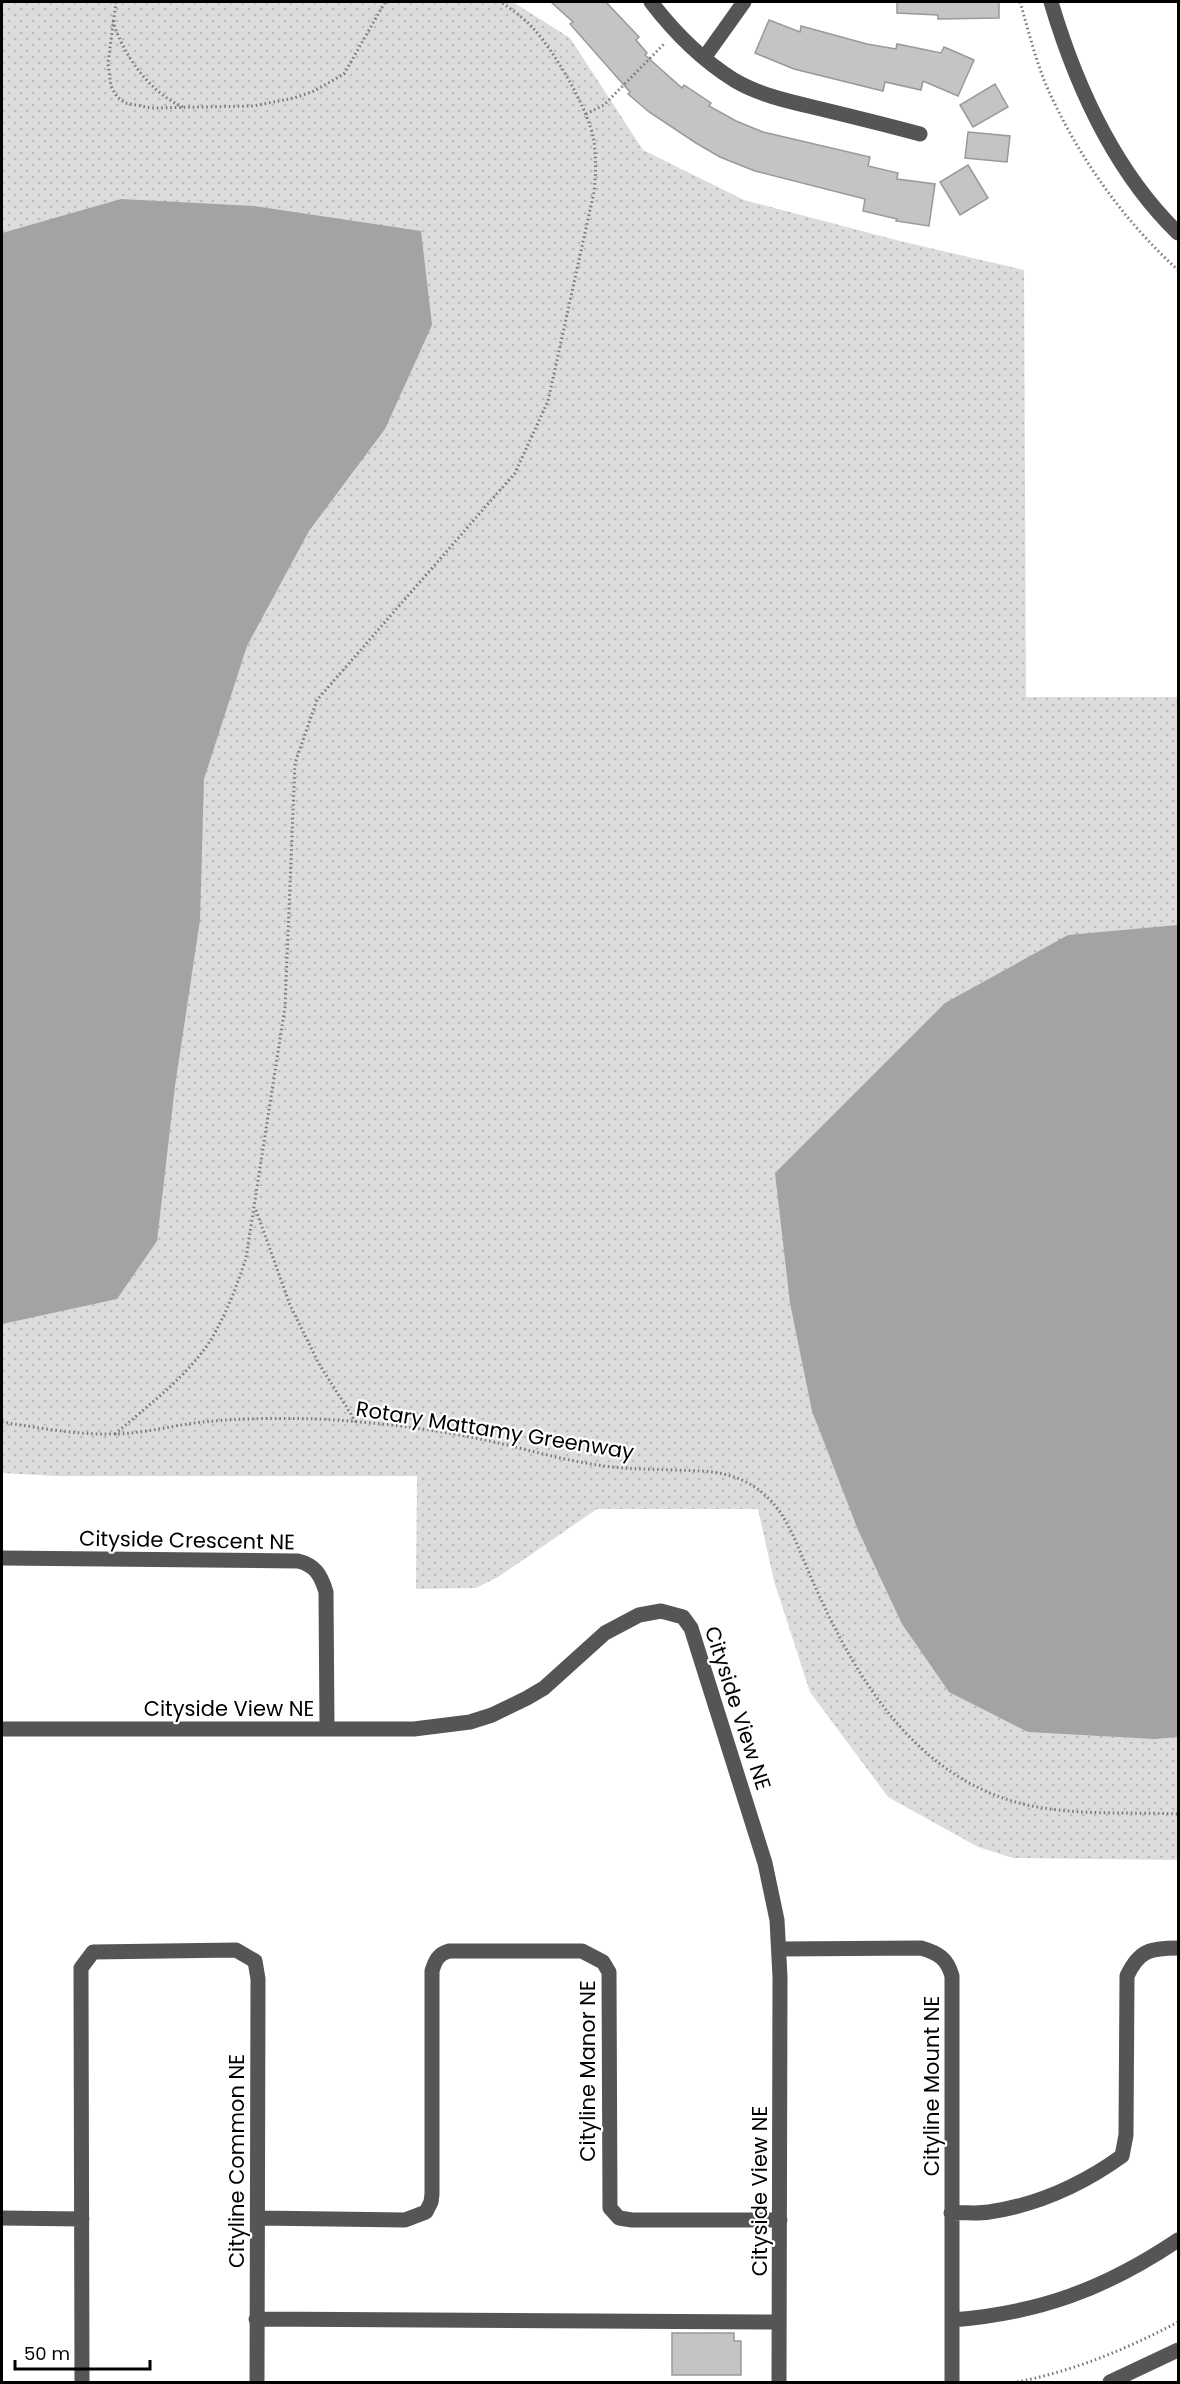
<svg xmlns="http://www.w3.org/2000/svg" width="1180" height="2384" font-family="Poppins,sans-serif">
<style>
.park{fill:url(#park-dots)}
.water{fill:#a3a3a3}
.building{fill:#c4c4c4;stroke:#999;stroke-width:1.5}
.lines{fill:none;stroke-linecap:round;stroke-linejoin:round}
.path{stroke:#777;stroke-width:3;stroke-dasharray:1.5 3;stroke-linecap:butt}
.minor{stroke:#555;stroke-width:15}
.labels{text-anchor:middle;dominant-baseline:central;stroke-width:4.5;stroke-linejoin:round;paint-order:stroke}
.street-label{font-size:21px;fill:#000;stroke:#fff}
</style>
<defs>
<pattern id="park-dots" width="8" height="8" patternUnits="userSpaceOnUse" patternTransform="scale(1.5)"><rect width="8" height="8" fill="#dcdcdc"/><path d="M2 2h.1M6 6h.1" fill="none" stroke="#bbb" stroke-width="1.8" stroke-linecap="round"/></pattern>
</defs>
<rect width="100%" height="100%" fill="#fff"/>
<path class="park" d="M2 2H513L570 38 643 150 744 200 900 241 1024 270 1026 697H1178V1860L1013 1858 978 1847 888 1797 810 1692 774 1581 758 1509H597L498 1577 476 1588 416 1589 417 1476H56L2 1473Z"/>
<path class="water" d="M121 199 254 206 421 231 432 325 385 429 309 531 247 646 204 779 200 920 175 1086 157 1241 117 1299 2 1324V233Z
M1178 925V1737L1155 1739 1028 1732 949 1692 902 1624 858 1530 812 1411 790 1303 775 1173 945 1003 1068 935Z"/>
<path class="building" d="M551 2H606L639 37 636 40 647 53 645 55 682 88 684 85 711 103 709 106 736 121 763 132 870 157 868 166 898 173 897 179 935 184 929 226 896 221 897 219 863 211 865 199 755 171 720 157 696 143 649 112 628 94 630 92 570 24 573 22Z
M897 2H999V18L938 19V15L897 13Z
M769 20 800 32 801 26 867 44 896 49 897 44 941 53 944 47 974 60 958 96 923 81 921 90 885 82 883 91 794 69 755 53Z
M995 84 1008 107 973 127 960 105Z
M968 132 1010 136 1007 162 965 158Z
M968 165 988 198 960 215 940 182Z
M672 2333H734V2341H741V2375H672Z"/>
<g class="lines">
<path class="path" d="M116 2 108 63 111 86 117 97 125 103 152 108 253 106 294 98 314 91 344 74 385 2
M1020 2C1028 29 1035 58 1046 85 1077 155 1122 219 1178 270
M113 21C123 55 150 93 183 107
M586 114 604 105 664 44
M256 1210 290 1305 319 1364 356 1422
M2 1422C39 1428 78 1435 116 1434 146 1433 174 1425 203 1422 240 1418 281 1418 319 1419 373 1422 427 1428 480 1439 515 1446 550 1457 586 1463 615 1469 644 1469 674 1470 699 1471 723 1470 746 1482 784 1501 794 1539 810 1575 855 1679 920 1789 1043 1808 1087 1815 1134 1812 1178 1814
M115 1434C145 1408 180 1382 203 1351 221 1328 237 1286 246 1258L285 1007 295 763 317 700 515 473 548 401 594 192C596 174 596 159 594 141 589 110 555 52 533 28 524 18 512 10 501 2
M1017 2382C1074 2371 1127 2349 1178 2322"/>
<path class="minor" d="M651 2C674 32 702 60 734 80 761 96 792 102 821 109 854 117 887 125 920 134
M1051 2C1076 86 1114 171 1178 233
M704 58 744 2
M2 1558 298 1561C315 1565 321 1575 326 1592L327 1729
M2 1729H414L470 1722 492 1715 527 1698 544 1688 605 1633 639 1615 661 1611 683 1617 691 1628 765 1863 777 1920 780 1977 779 2382
M779 1949 921 1948C938 1953 947 1958 952 1976V2382
M951 2213C964 2212 977 2214 989 2212 1037 2205 1083 2184 1122 2156L1126 2135 1127 1976C1139 1950 1151 1948 1178 1948
M2 2218 82 2219
M258 2218 405 2220 426 2212 431 2202 432 2194V1971C435 1961 438 1954 449 1951H582L603 1962 609 1972 610 2208 619 2218 632 2220H780
M256 2319 779 2322
M952 2320C1040 2313 1105 2289 1178 2240
M82 2382 81 1968 93 1952 236 1950 255 1961 258 1979 257 2382
M1110 2382 1178 2350"/>
</g>
<g class="labels">
<g class="street-label">
<text transform="translate(495 1430) rotate(9)">Rotary Mattamy Greenway</text>
<text transform="translate(187 1540) rotate(1)">Cityside Crescent NE</text>
<text x="229" y="1708">Cityside View NE</text>
<text transform="translate(738 1708) rotate(72)">Cityside View NE</text>
<text transform="translate(587 2071) rotate(-90)">Cityline Manor NE</text>
<text transform="translate(931 2086) rotate(-90)">Cityline Mount NE</text>
<text transform="translate(236 2161) rotate(-90)">Cityline Common NE</text>
<text transform="translate(759 2191) rotate(-90)">Cityside View NE</text>
</g>
</g>
<rect width="1180" height="2384" fill="none" stroke="#000000" stroke-width="6"/>
<path d="M15 2360v9h135v-9" fill="none" stroke="#000000" stroke-width="3"/>
<text x="24" y="2360" font-size="18" fill="#000000" stroke="#ffffff" stroke-width="4.5" paint-order="stroke">50 m</text>
</svg>
